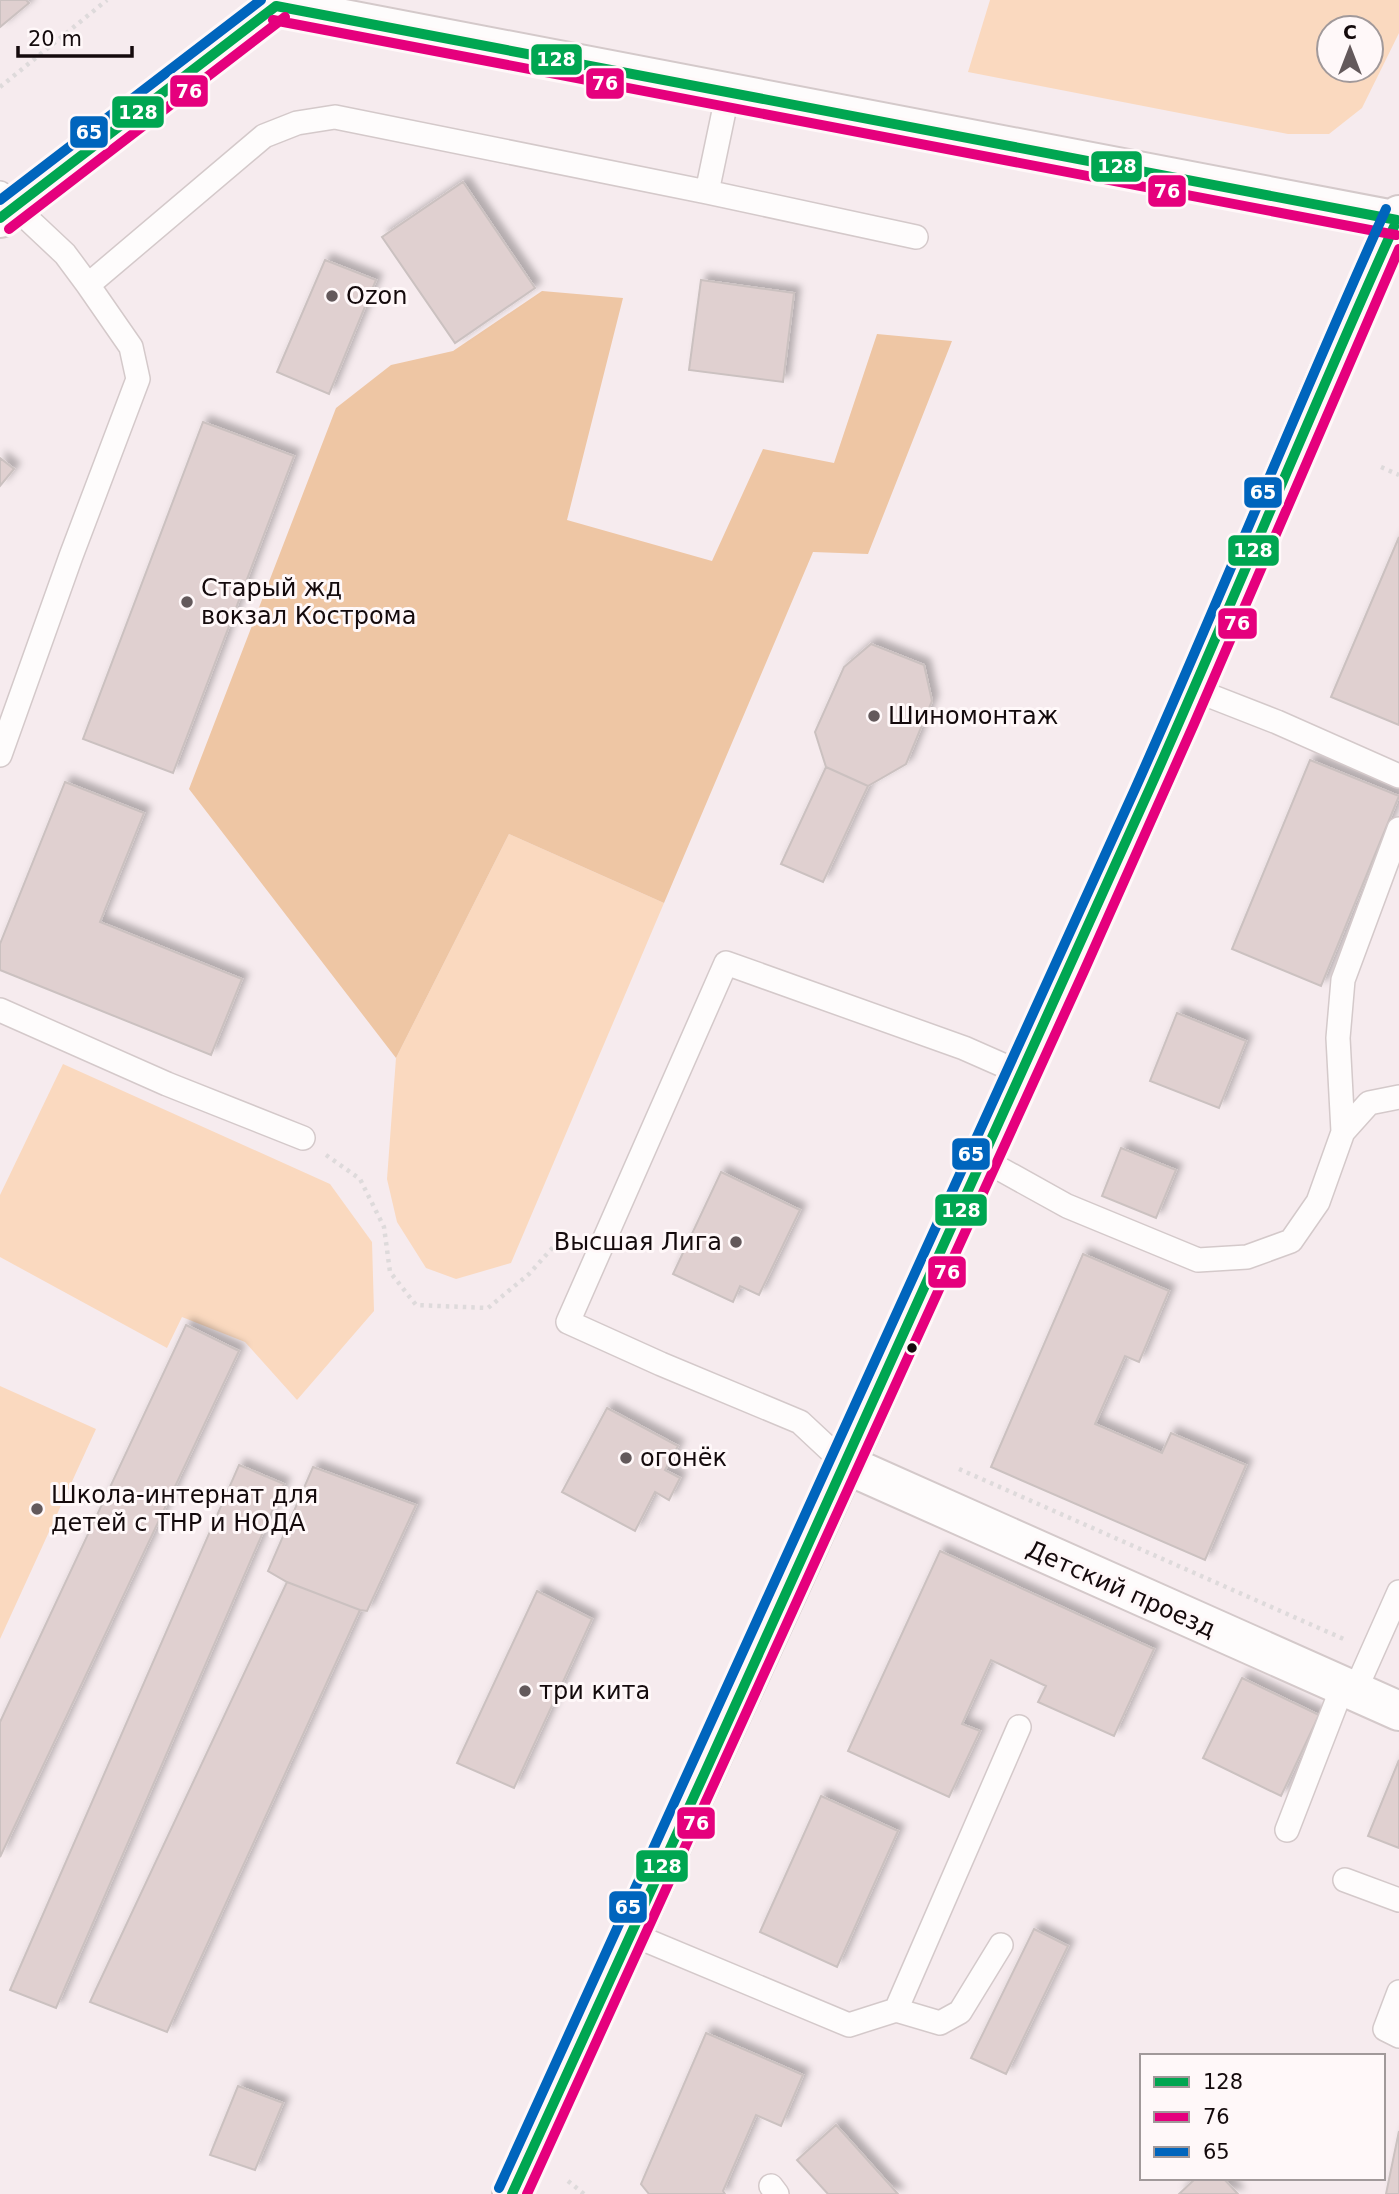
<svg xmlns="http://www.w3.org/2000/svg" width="1399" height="2194" font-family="'DejaVu Sans',sans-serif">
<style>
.green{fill:#fad9bf;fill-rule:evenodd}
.forest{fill:#eec6a4}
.building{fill:#e0d0d0;stroke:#cbc1c0;stroke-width:2;filter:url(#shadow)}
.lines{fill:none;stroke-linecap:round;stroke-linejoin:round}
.lane-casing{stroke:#d4c9ca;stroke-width:26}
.street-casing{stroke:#d4c9ca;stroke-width:42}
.secondary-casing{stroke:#d4c9ca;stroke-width:42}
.path{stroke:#dedadb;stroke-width:4.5;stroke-dasharray:3.5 5;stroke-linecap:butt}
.lane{stroke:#fefcfc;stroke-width:23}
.street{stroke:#fefcfc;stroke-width:38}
.secondary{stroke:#fefcfc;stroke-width:38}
.bus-1-casing{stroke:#fff8f9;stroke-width:16}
.bus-2-casing{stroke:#fff8f9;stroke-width:16}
.bus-3-casing{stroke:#fff8f9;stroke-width:16}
.bus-1{stroke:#00a651;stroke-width:10}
.bus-2{stroke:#e5007d;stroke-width:10}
.bus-3{stroke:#0065bd;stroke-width:10}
.poi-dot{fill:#63595b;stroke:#fff8f9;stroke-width:2.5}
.bus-dot{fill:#140a0c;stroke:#fff8f9;stroke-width:2.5}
.labels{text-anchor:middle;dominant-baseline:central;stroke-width:6;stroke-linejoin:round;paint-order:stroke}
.poi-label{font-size:24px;fill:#140a0c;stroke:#fff8f9;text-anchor:start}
.street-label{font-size:24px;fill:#140a0c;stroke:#fff8f9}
.line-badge{stroke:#fff8f9;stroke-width:2.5}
.badge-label{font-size:19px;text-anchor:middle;font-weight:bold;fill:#fff}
</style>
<defs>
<filter id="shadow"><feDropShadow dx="6" dy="-6" stdDeviation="3.5" flood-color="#0004"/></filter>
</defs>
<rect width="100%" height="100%" fill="#f6ebee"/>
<path class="green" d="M990 0H1399V33L1362 108 1329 134H1288L968 72ZM1371 28V70H1329V28Z
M509 834 664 903 511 1263 456 1279 426 1268 397 1222 387 1179 396 1058Z
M63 1064 330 1184 372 1242 374 1311 297 1400 245 1342 182 1317 167 1348 0 1257V1195Z
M0 1386 96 1429 0 1639Z"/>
<path class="forest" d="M542 291 623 298 567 520 712 561 763 449 834 463 877 334 952 341 868 554 813 552 664 903 509 834 396 1058 189 789 336 408 391 365 453 351Z"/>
<path class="building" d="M0 0H26L29 3 0 27Z
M463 182 535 288 455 343 382 237Z
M325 260 376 280 329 394 277 372Z
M701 280 794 293 783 382 689 370Z
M203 422 294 456 173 773 83 739Z
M0 458 14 469 0 486Z
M1399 537V725L1331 697Z
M871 644 924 665 932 701 906 764 868 786 826 767 815 732 844 667Z
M1310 760 1399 796 1321 986 1232 949Z
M826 767 868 786 823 882 781 864Z
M65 782 144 813 100 922 242 979 211 1055 0 970V944Z
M1177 1013 1246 1041 1219 1108 1150 1081Z
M1121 1148 1176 1170 1156 1218 1102 1196Z
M721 1172 800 1210 759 1295 740 1286 733 1302 673 1274Z
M1083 1254 1169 1291 1139 1362 1125 1356 1095 1424 1162 1453 1171 1433 1246 1465 1205 1560 991 1467Z
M186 1325 239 1351 0 1857V1722Z
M607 1408 678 1446 665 1470 680 1478 669 1500 655 1492 635 1531 562 1492Z
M239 1465 284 1484 56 2008 10 1990Z
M313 1467 416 1505 367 1611 360 1610 287 1582 268 1571Z
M940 1551 1154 1649 1114 1736 1038 1702 1046 1686 991 1660 962 1724 980 1731 949 1797 848 1751Z
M287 1582 360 1610 167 2032 90 2002Z
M537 1591 592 1619 514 1788 457 1763Z
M1242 1678 1319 1715 1281 1796 1203 1758Z
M1399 1760V1848L1368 1836Z
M821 1796 898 1831 837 1967 760 1932Z
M1034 1929 1068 1946 1006 2074 971 2058Z
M706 2033 803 2075 781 2126 756 2115 723 2191 725 2194H649L641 2184Z
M238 2086 283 2103 255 2170 210 2155Z
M836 2125 898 2194H828L797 2160Z
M1399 2131V2194H1386Z
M1196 2178H1223L1238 2194H1179Z"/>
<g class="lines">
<defs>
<path id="lane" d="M707 192 728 92
M0 193 65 254 88 285 131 347 138 379 71 556 0 755
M88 285 264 136 297 123 335 117 707 192 916 237
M1195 690 1277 722 1399 776
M0 1010 167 1084 303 1138
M1343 1132 1338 1038 1343 980 1399 829
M984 1160 1067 1206 1198 1260 1247 1257 1291 1241 1318 1202 1343 1132 1369 1103 1399 1097
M845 1464 800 1422 661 1364 568 1322 726 963 964 1048 1023 1074
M1354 1693 1399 1592
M1287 1830 1342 1688
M1345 1880 1399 1900
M631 1934 849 2025 896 2010 940 2023 960 2012 1001 1945
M1399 1992 1385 2029 1399 2036
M896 2010 1019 1727
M771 2186 777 2194"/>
<path id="street" d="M845 1464 1399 1711"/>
<path id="secondary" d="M276 6 1399 221
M0 218 284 0
M512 2194C725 1728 939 1263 1148 795 1234 603 1310 406 1399 215"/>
</defs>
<use href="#lane" class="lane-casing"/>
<use href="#street" class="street-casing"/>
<use href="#secondary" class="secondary-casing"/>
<path class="path" d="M0 87 107 0
M1381 467 1399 475
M326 1155 360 1179 384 1227 390 1272 416 1305 488 1308 529 1274 555 1245 567 1246
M959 1469 1346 1640
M568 2181 584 2194"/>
<use href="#lane" class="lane"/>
<use href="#street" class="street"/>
<use href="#secondary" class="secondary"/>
<defs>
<path id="bus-1" d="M276 6 1397 220
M0 218 276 6
M512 2194C726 1726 941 1259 1150 788 1234 600 1312 408 1397 220"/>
<path id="bus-2" d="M273 20 1396 235
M9 229 285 17
M527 2194 1084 971 1194 724 1399 249"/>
<path id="bus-3" d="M0 200 261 0
M499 2188C712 1722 927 1257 1135 789 1221 597 1299 401 1386 209"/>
</defs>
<use href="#bus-1" class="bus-1-casing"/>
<use href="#bus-2" class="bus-2-casing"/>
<use href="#bus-3" class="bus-3-casing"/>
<use href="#bus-1" class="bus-1"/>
<use href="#bus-2" class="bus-2"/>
<use href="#bus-3" class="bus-3"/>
</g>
<g class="poi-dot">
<circle cx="332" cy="296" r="7"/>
<circle cx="187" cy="602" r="7"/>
<circle cx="874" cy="716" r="7"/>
<circle cx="736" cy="1242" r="7"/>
<circle cx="626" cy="1458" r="7"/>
<circle cx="37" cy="1509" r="7"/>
<circle cx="525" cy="1691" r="7"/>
</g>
<circle class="bus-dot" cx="912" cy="1348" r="6"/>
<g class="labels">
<g class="poi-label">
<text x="346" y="296">Ozon</text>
<text x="201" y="588">Старый жд<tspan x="201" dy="28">вокзал Кострома</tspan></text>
<text x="888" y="716">Шиномонтаж</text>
<text x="722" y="1242" text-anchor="end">Высшая Лига</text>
<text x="640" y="1458">огонёк</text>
<text x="51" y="1495">Школа-интернат для<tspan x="51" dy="28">детей с ТНР и НОДА</tspan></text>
<text x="539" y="1691">три кита</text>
</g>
<g class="street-label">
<text transform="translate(1121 1589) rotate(24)">Детский проезд</text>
</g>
</g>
<g class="line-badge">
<rect x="530" y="43" width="53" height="33" rx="7" fill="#00a651"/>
<rect x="585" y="67" width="40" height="33" rx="7" fill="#e5007d"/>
<rect x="169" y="74" width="40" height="34" rx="7" fill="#e5007d"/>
<rect x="111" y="95" width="54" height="34" rx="7" fill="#00a651"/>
<rect x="69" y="115" width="40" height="34" rx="7" fill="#0065bd"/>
<rect x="1090" y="150" width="53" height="33" rx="7" fill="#00a651"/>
<rect x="1147" y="174" width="40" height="34" rx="7" fill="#e5007d"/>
<rect x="1243" y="476" width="40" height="33" rx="7" fill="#0065bd"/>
<rect x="1227" y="534" width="53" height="33" rx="7" fill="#00a651"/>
<rect x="1217" y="607" width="41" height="33" rx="7" fill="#e5007d"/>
<rect x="951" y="1137" width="40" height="34" rx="7" fill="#0065bd"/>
<rect x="934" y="1193" width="54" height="34" rx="7" fill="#00a651"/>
<rect x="927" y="1255" width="40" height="34" rx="7" fill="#e5007d"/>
<rect x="676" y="1806" width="40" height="34" rx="7" fill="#e5007d"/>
<rect x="635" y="1849" width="54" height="34" rx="7" fill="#00a651"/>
<rect x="608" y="1890" width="40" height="34" rx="7" fill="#0065bd"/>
</g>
<g class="badge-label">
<text x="556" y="66">128</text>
<text x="605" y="90">76</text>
<text x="189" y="98">76</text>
<text x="138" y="119">128</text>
<text x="89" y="139">65</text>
<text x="1117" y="173">128</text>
<text x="1167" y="198">76</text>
<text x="1263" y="499">65</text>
<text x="1253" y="557">128</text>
<text x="1237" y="630">76</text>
<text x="971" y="1161">65</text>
<text x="961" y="1217">128</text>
<text x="947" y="1279">76</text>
<text x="696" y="1830">76</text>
<text x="662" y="1873">128</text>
<text x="628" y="1914">65</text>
</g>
<rect x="1140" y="2054" width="245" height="126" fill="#fff8f9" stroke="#a1999a" stroke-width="2"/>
<rect x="1154" y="2077" width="35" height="10" fill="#00a651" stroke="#a1999a" stroke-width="2"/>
<text x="1203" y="2089" font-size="21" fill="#140a0c">128</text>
<rect x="1154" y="2112" width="35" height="10" fill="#e5007d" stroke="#a1999a" stroke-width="2"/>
<text x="1203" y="2124" font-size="21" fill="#140a0c">76</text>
<rect x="1154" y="2147" width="35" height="10" fill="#0065bd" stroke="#a1999a" stroke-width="2"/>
<text x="1203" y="2159" font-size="21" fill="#140a0c">65</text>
<g transform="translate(1350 49)"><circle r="33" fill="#fff8f9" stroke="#a1999a" stroke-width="2"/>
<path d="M0-5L12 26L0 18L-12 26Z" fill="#63595b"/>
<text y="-10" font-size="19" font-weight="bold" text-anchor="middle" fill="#140a0c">С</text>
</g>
<path d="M18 46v10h114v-10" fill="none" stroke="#140a0c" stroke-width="3.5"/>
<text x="28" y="46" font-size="21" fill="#140a0c" stroke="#fff8f9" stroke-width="5" paint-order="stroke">20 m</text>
</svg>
